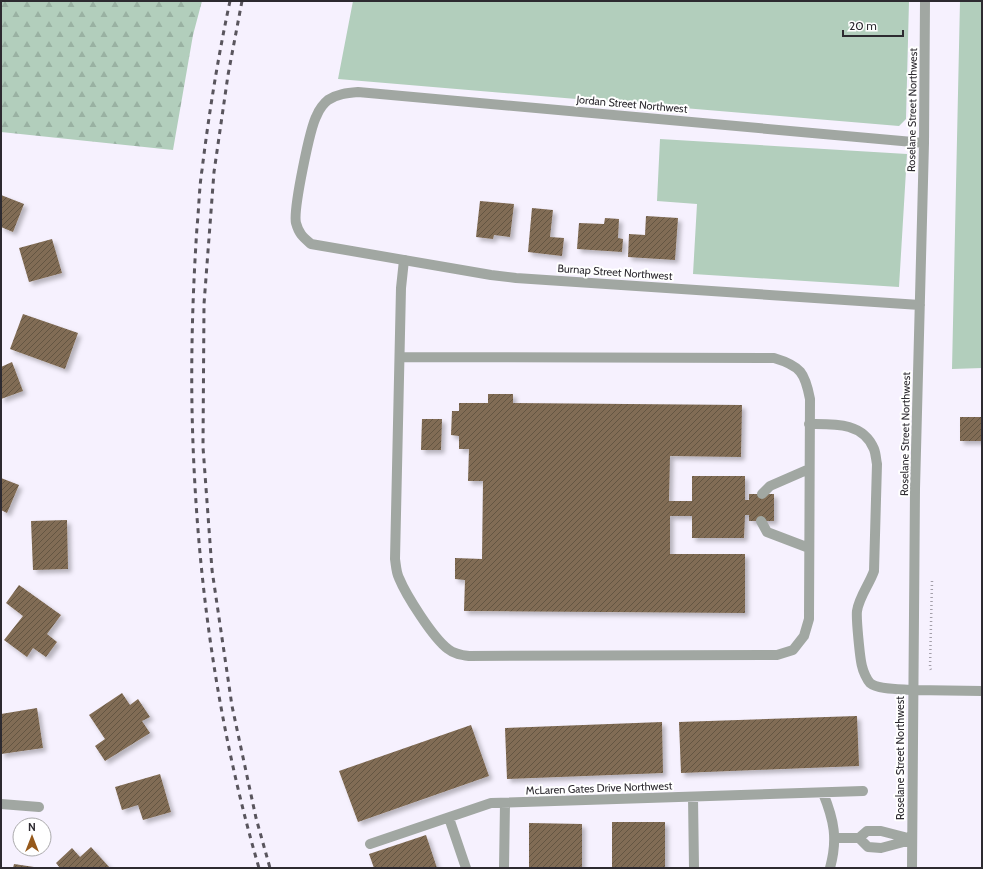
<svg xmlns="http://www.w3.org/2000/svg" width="983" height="869" font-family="Cabin,sans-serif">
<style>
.grass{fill:#b2cebc}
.forest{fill:url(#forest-firs)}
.building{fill:url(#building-hatch);filter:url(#shadow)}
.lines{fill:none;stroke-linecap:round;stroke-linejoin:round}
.path{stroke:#a39fa9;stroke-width:2.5;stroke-dasharray:1 3;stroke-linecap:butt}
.lane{stroke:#a1a7a2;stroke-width:10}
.street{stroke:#a1a7a2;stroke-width:10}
.rail{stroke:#59555d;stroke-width:3;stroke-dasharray:5 5;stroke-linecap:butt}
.labels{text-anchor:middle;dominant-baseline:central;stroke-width:4;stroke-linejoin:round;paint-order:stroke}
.street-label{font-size:11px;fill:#2d2a30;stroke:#fff}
</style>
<defs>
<pattern id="forest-firs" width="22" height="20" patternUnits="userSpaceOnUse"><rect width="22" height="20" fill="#b2cebc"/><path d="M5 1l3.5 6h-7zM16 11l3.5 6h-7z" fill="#99b1a2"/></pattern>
<pattern id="building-hatch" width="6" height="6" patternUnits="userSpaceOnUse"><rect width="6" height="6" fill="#816c54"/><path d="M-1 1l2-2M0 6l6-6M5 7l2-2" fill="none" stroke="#645442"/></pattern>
<filter id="shadow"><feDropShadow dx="3.5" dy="3.5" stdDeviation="2" flood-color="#0004"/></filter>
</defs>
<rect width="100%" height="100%" fill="#f6f1fe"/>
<path class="grass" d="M353 1H909L906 119 899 126 338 79Z
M960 1H982V368L952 369Z
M660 139 907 154 899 287 693 274 697 204 657 201Z"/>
<path class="forest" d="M1 1H202L193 35 173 150 1 132Z"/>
<path class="building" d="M1 195 24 204 13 232 1 227Z
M480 201 514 204 510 237 494 235 493 239 476 237Z
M532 208 553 210 550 237 564 238 562 256 528 252Z
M646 216 678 218 675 260 628 257 629 234 645 235Z
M605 218 619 219 618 238 623 239 622 252 577 249 579 223 604 224Z
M52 239 62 273 29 282 19 248Z
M23 314 78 333 65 369 10 349Z
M12 362 23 391 1 399V367Z
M488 394H513V403L742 405 741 457 670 456 669 501H692V476H745V500H749V494H774V521H749V515H745L744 538H692V516H670V554H745V613L464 611 465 580 455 579V558L482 559 483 481H468L469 449H459V436L451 435 452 411H459V403H488Z
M960 417H982V441H960Z
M422 419H442L441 450H421Z
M1 478 19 485 7 513 1 510Z
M67 520 68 569 33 570 31 521Z
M19 585 61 615 47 634 57 642 46 657 33 648 27 657 4 640 23 616 6 603Z
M122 693 130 705 138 699 150 717 142 721 150 733 105 761 95 746 105 739 89 715Z
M37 708 43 748 1 754V714Z
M857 716 859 766 681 773 679 722Z
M662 722 663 773 507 779 505 728Z
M471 725 489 776 358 822 339 771Z
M160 774 171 812 143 820 138 805 122 810 115 787Z
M612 822H665V868H612Z
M529 823 582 824V868H529Z
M426 835 437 868H374L369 854Z
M91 847 110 868H60L56 863 72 848 80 857Z
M14 864 34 867V868H13Z"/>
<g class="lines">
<path class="path" d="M932 581 930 668 932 672"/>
<path class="lane" d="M400 357 774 358C801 366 805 373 810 399L809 619 804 636 793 650 777 655 469 656C461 655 454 654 448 649 433 638 406 595 399 578 396 572 396 565 395 559L401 288 404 260
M809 424C834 424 863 422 874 449 876 454 876 460 877 464L874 571C869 585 859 597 857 611 856 618 860 659 862 666 863 671 867 680 870 683 878 690 903 689 913 690
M762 494 770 486 809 469
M761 521 767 532 809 548"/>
<path class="street" d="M920 305 516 278 491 275 311 244C303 237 299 234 296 223 293 210 310 127 317 115 319 110 324 103 328 100 337 94 347 93 358 92L924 143
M913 690 982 691
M823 793C834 820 838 839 830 868
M693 797 694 868
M1 804 39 807
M449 818 466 868
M835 838H859L867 831H881L912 839
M859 838 868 847 881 848 911 840
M370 844 491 803 863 791
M504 868 505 803
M912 868 915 489 924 143 925 1"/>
<path class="rail" d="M230 1C218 57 209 113 202 170 199 189 199 208 197 227 193 287 191 347 192 408 195 563 215 718 259 868
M242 1 228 75 214 172 204 304 203 447 212 570 232 706 256 818 270 868"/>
</g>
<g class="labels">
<g class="street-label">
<text transform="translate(632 104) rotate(5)">Jordan Street Northwest</text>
<text transform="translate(912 110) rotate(-89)">Roselane Street Northwest</text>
<text transform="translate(615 272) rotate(4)">Burnap Street Northwest</text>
<text transform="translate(905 434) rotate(-89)">Roselane Street Northwest</text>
<text transform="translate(900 758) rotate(-90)">Roselane Street Northwest</text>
<text transform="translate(599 788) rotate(-2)">McLaren Gates Drive Northwest</text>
</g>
</g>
<rect width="983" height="869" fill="none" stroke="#2d2a30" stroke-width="4"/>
<g transform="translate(32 837)"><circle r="19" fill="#ffffff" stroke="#abaaac"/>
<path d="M0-3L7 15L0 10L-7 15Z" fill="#96591b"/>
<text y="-6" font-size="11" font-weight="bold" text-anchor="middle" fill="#2d2a30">N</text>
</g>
<path d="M843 30v6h60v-6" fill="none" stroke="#2d2a30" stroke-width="2"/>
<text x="849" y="30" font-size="12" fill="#2d2a30" stroke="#ffffff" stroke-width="3" paint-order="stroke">20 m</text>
</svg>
